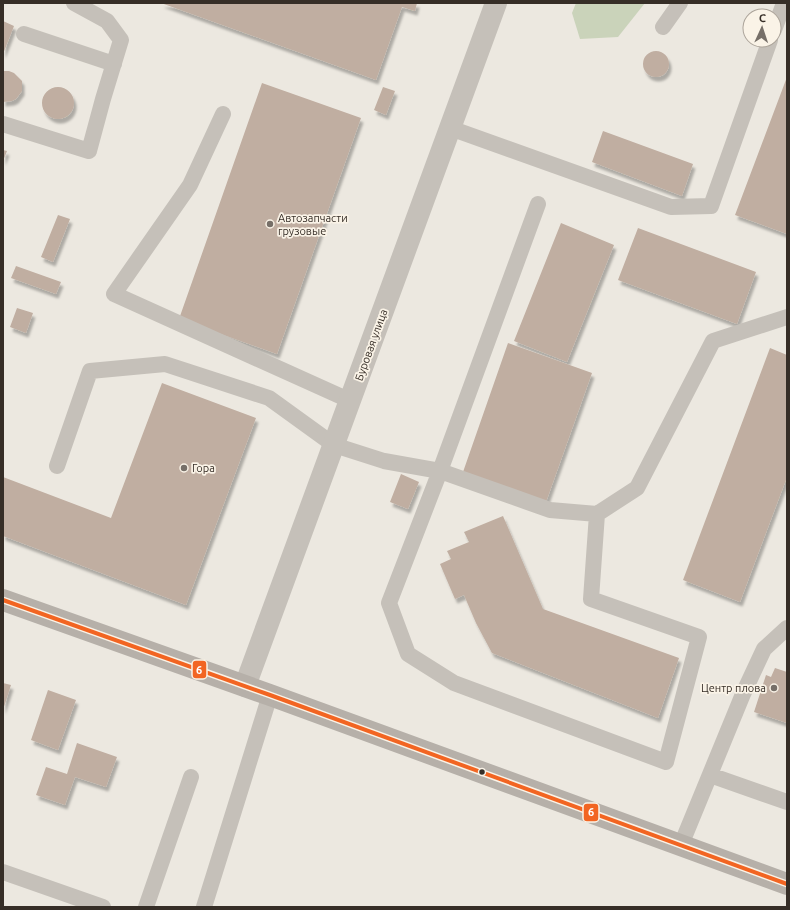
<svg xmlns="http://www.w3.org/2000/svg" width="790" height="910" font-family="Ubuntu,sans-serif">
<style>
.green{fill:#cad3ba}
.building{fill:#c0aea1;filter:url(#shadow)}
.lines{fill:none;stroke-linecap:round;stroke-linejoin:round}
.service{stroke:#c5c0b9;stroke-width:16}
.minor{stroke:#c5c0b9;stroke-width:22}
.secondary{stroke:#b6b0a9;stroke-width:22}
.bus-1-casing{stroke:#faf3e7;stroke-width:7}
.bus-1{stroke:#f26522;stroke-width:4}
.poi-dot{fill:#766f68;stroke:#faf3e7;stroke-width:1.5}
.bus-dot{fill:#362e27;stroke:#faf3e7;stroke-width:1.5}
.labels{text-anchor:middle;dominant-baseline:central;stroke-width:3.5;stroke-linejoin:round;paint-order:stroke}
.poi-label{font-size:11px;fill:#362e27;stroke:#faf3e7;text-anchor:start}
.street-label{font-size:11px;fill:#362e27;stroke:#faf3e7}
.line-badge{stroke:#faf3e7;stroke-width:1.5}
.badge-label{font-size:11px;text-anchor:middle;font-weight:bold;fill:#fff}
</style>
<defs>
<filter id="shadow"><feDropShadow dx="2.5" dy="4.5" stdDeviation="1" flood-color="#0004"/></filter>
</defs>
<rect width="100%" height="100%" fill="#ece8e0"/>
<path class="green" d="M576 3H645L618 37 580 39 572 13Z"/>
<path class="building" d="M161 3H417L415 11 402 7 376 80Z
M3 21 14 26 3 54Z
M643 64a13 13 0 1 1 26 0a13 13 0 1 1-26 0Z
M3 71H9L14 73 22 81V91L16 99 12 101 3 102Z
M787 77V234L735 215Z
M262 83 361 118 277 354 179 319Z
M383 87 395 91 386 115 374 110Z
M42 103a16 16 0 1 1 32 0a16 16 0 1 1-32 0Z
M603 131 693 164 682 196 592 162Z
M3 150 7 151 3 161Z
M58 215 70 219 53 262 41 257Z
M561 223 614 245 567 362 514 341Z
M638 228 756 272 737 324 618 280Z
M16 266 61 282 56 294 11 278Z
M17 308 33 313 26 333 10 327Z
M508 343 592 373 546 502 463 472Z
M770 348 787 355V477L740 602 683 580Z
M162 383 256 418 186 605 3 536V477L111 518Z
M401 474 419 482 408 509 390 502Z
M503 516 543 609 679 658 658 718 492 653 476 623 464 595 455 599 440 564 451 559 447 551 469 542 464 532Z
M775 668 787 672V723L754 712 766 675 771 677Z
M3 683 11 685 3 710Z
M48 690 76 700 58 750 31 740Z
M77 743 117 757 106 787 75 777 65 805 36 795 46 767 67 774Z"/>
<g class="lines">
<path class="service" d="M663 27 680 3
M774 30 784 3
M24 34 114 64
M223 114 190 185 114 294 351 401
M3 124 89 151 103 99 121 40 107 21 74 3
M450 128 671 207 711 206 770 40
M538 204 440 471 389 603 408 654 454 683 666 762 699 637 591 599 597 514
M57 466 90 371 165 364 269 398 334 445 384 461 440 471 550 510 597 514 637 488 713 341 787 317
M710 775 787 802
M681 845 743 694 764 649 787 628
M3 872 103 907
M146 907 191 777
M204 907 270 695"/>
<path class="minor" d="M245 686 496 3"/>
<path class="secondary" d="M3 600 270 695 787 884"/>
<defs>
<path id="bus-1" d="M3 600 270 695 787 884"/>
</defs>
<use href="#bus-1" class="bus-1-casing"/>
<use href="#bus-1" class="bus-1"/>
</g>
<g class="poi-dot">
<circle cx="270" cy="224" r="4"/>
<circle cx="184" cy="468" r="4"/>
<circle cx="774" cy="688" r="4"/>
</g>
<circle class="bus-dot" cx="482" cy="772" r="3.5"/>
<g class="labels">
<g class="poi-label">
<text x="278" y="218">Автозапчасти<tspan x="278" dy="13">грузовые</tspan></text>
<text x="192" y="468">Гора</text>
<text x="766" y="688" text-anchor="end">Центр плова</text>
</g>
<g class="street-label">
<text transform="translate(371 345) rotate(-70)">Буровая улица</text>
</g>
</g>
<g class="line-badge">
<rect x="192" y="660" width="15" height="19" rx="4" fill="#f26522"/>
<rect x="583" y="803" width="16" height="19" rx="4" fill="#f26522"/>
</g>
<g class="badge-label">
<text x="199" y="674">6</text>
<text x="591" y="816">6</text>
</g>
<rect width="790" height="910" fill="none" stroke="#362e27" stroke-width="8"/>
<g transform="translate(762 28) rotate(3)"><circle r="19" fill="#faf3e7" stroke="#aca49a"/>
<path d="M0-3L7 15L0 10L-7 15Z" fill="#766f68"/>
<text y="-6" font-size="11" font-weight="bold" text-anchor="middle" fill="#362e27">С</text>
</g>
</svg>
